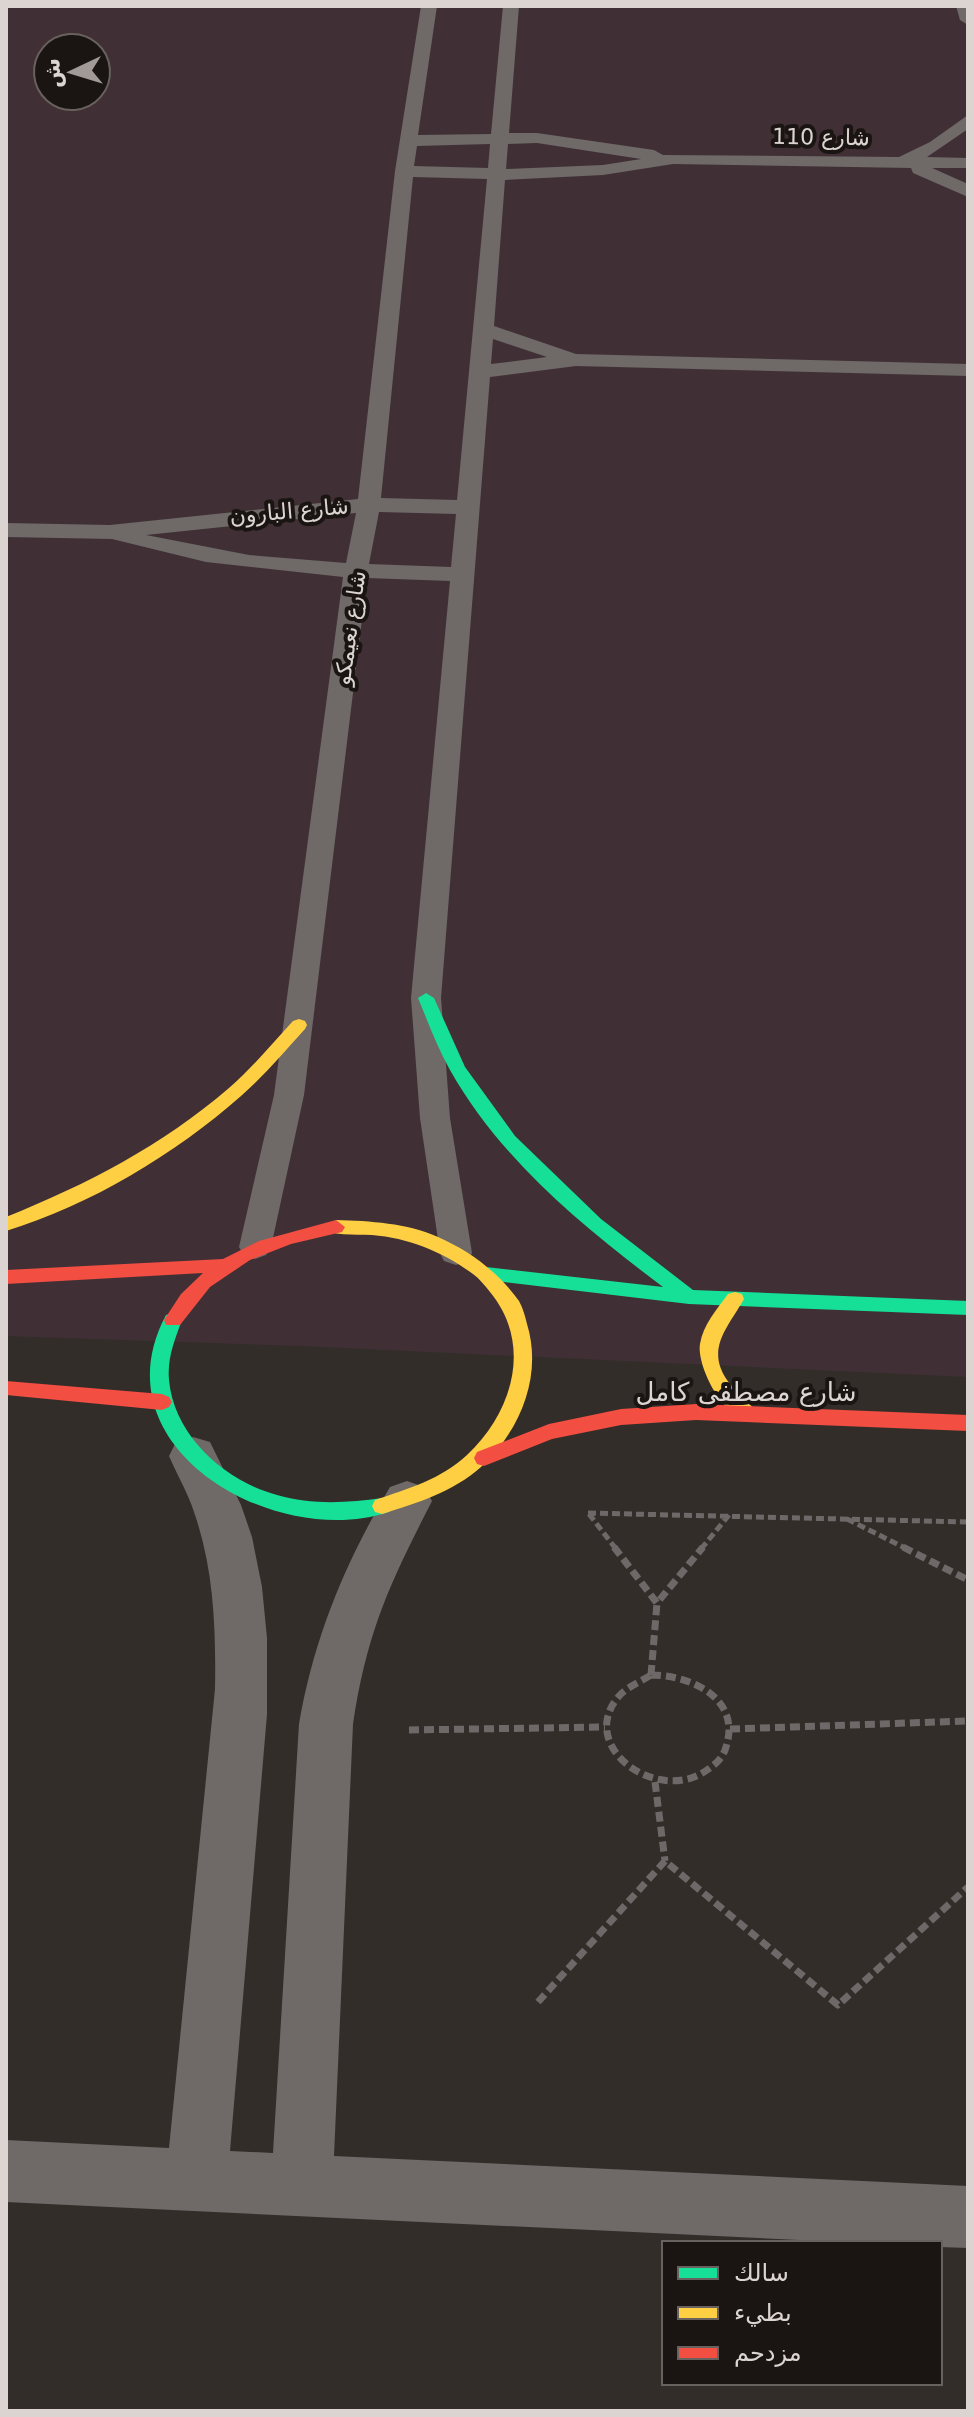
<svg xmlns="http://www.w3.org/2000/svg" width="974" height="2417" font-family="'DejaVu Sans',Vazirmatn,sans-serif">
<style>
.industrial{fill:#403036;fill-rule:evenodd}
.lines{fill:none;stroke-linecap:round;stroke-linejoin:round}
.path-far1{stroke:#6e6968;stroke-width:5;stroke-dasharray:8 4;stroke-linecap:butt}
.path{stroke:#6e6968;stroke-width:7;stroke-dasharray:10 5;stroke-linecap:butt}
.lane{fill:#6f6968;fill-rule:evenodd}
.street{fill:#6f6968;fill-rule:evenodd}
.fast{fill:#16e098;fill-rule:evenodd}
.slow{fill:#ffcf43;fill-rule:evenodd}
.jam{fill:#f24e42;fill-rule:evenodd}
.labels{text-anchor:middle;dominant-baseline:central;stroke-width:8;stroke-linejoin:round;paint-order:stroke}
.far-street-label{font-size:22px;fill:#dcd4d0;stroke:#1a1512}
.street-label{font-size:26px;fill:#dcd4d0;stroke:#1a1512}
</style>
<rect width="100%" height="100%" fill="#332d2a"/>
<path class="industrial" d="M6 6H968V1377L302 1346 6 1336ZM48 48H96V96H48Z"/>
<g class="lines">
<path class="path-far1" d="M588 1513 968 1522
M589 1514 616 1549
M847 1519 907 1549
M701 1549 729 1515"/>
<path class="path" d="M614 1547 657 1603 703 1547
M903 1547 968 1580
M651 1675C690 1675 742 1698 726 1747 723 1758 716 1764 707 1770 657 1806 574 1745 620 1695 627 1687 642 1681 651 1675Z
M651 1675 657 1603
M730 1729 968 1721
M409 1730 605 1727
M655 1782 665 1861
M538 2002 665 1861 838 2005 968 1887"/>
<path class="lane" d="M421 6H437L418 135 491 134 503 6H519L509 133H537L654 150 663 155 899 157 930 142 968 115V129L927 157 968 158V168H932L968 184V197L913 173 911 168 673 164 603 175 505 180 494 326 576 354 968 364V376L576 366 490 377 441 998 450 1118 472 1253 468 1261 456 1265 444 1261 440 1253 420 1118 411 998 450 581 367 578 304 1095 271 1247 266 1255 255 1259 244 1255 239 1247 274 1095 343 577 206 562 112 539 6 537V523L110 525 358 499 395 171ZM537 143 641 159 603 165 506 169 508 144ZM490 144 488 168 414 166 417 146ZM413 177 487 179 457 500 381 498ZM493 339 547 357 491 364ZM379 512 456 514 451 567 369 564ZM356 513 346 563 249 555 146 535Z
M956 6H968V25L960 20Z"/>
<path class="street" d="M193 1437 210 1442 241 1505 252 1537 262 1587 267 1638V1714L230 2151 273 2153 299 1724C314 1637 345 1563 390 1487L407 1481 424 1487 432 1501C390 1583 367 1631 353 1724L334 2156 968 2186V2248L940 2247V2243H862L6 2202V2140L169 2148 215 1689C216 1629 214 1569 194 1512 188 1493 177 1475 169 1456L176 1442Z"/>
<path class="fast" d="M426 993 434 998 465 1067 515 1136 601 1219 693 1290 968 1301V1315L689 1304 479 1279 477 1274 479 1269 486 1267 663 1287C582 1226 501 1160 450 1070 437 1047 428 1022 418 998Z
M173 1313 180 1315 182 1320C175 1339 167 1358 169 1380 174 1436 225 1481 277 1495 311 1505 347 1503 382 1498L389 1500 392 1506 389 1512C275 1550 95 1448 166 1315Z"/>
<path class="slow" d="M299 1019 305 1021 307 1025 305 1029C284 1052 264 1076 241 1096 175 1154 91 1205 6 1231V1217C86 1185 163 1145 229 1088 252 1068 272 1044 293 1021Z
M336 1220C370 1221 407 1223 438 1237 470 1251 498 1272 519 1301 523 1308 525 1316 527 1324 543 1376 520 1431 481 1467 453 1492 417 1503 382 1514L375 1512 372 1506 375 1500C407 1489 442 1479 467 1455 513 1412 533 1344 490 1292 485 1286 480 1279 473 1274 443 1252 409 1238 372 1235 358 1234 343 1236 330 1232L327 1227Z
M735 1292 742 1294 744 1299C727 1329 703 1351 731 1385 739 1395 751 1403 757 1414L754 1419C728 1428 696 1367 700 1344 703 1325 717 1309 728 1294Z"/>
<path class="jam" d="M336 1220 345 1227 342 1232 291 1244 250 1260 210 1287 180 1325H166L164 1320 181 1294 203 1273 6 1284V1270L223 1259 259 1241Z
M6 1381 162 1394 169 1397 172 1402 169 1407 162 1410 6 1395Z
M696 1404 968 1415V1431L696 1420 621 1425 552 1439 484 1466 477 1464 474 1458 477 1452 549 1424 621 1409Z"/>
</g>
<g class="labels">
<g class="far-street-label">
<text transform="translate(821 137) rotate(1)">شارع 110</text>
<text transform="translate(289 511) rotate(-5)">شارع البارون</text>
<text transform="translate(350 628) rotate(-82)">شارع نعيمكو</text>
</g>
<g class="street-label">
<text x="746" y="1392">شارع مصطفى كامل</text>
</g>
</g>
<rect width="974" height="2417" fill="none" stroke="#dcd4d0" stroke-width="16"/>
<rect x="662" y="2241" width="280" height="144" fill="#1a1512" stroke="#68615e" stroke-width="2"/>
<rect x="678" y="2267" width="40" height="12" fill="#16e098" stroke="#68615e" stroke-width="2"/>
<text x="734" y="2281" font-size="24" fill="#dcd4d0">سالك</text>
<rect x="678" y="2307" width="40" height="12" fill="#ffcf43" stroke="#68615e" stroke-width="2"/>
<text x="734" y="2321" font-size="24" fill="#dcd4d0">بطيء</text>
<rect x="678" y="2347" width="40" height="12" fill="#f24e42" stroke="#68615e" stroke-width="2"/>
<text x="734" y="2361" font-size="24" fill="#dcd4d0">مزدحم</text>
<g transform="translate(72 72) rotate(266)"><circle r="38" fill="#1a1512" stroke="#68615e" stroke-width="2"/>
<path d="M0-6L14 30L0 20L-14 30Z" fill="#a19a96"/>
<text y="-12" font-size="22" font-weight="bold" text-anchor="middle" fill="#dcd4d0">ش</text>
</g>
</svg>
